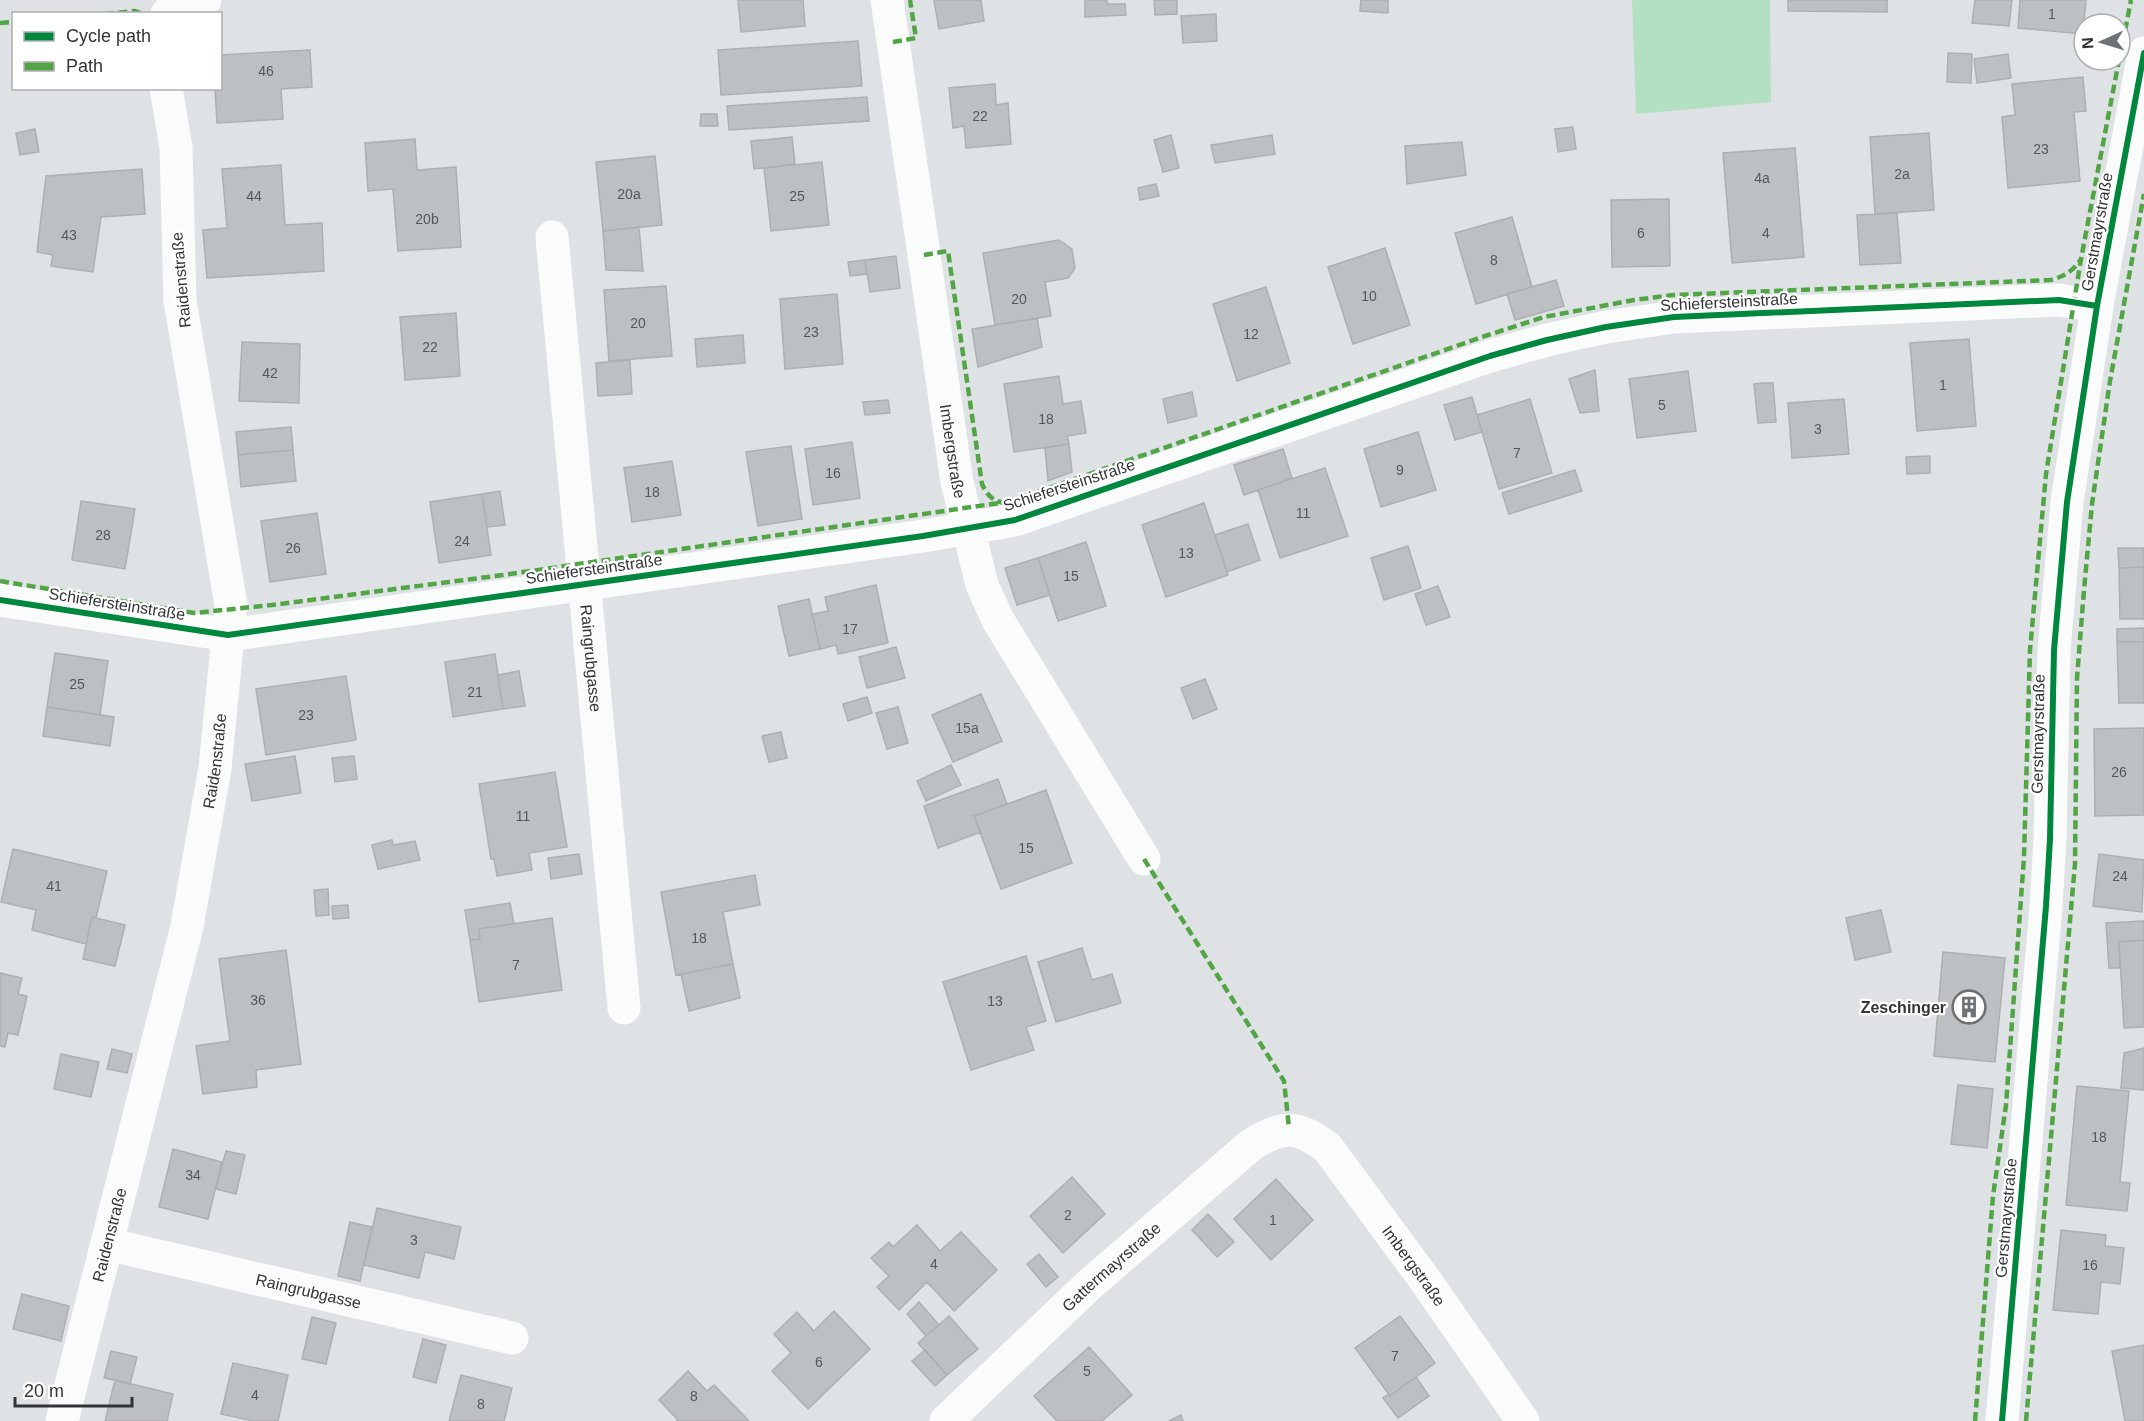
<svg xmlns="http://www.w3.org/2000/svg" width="2144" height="1421" font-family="Helvetica,sans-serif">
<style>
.green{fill:#b3e0c1}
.building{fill:#bdc0c2;stroke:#adafb1;stroke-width:1.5}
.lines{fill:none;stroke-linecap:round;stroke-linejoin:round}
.minor{stroke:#fafbfb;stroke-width:33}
.quiet{stroke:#52a545;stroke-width:4.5;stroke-dasharray:9 4.5;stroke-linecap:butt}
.cycleway-casing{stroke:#fff;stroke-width:10}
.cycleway{stroke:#00873e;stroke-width:6}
.labels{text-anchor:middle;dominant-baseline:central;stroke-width:4.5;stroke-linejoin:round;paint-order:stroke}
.number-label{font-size:14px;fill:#55585a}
.street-label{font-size:16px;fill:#323537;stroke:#fff}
.poi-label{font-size:16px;font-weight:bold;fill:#323537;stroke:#fff;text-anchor:end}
</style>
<rect width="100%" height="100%" fill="#dfe2e5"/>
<path class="green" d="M1632 0H1770L1771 102 1636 114Z"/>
<path class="building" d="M738 0H803L805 26 741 32Z
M934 0H981L984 21 939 29Z
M1085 0H1107V4H1125L1126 15 1085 17Z
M1154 0H1177V14L1155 15Z
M1361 0H1388V13L1360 11Z
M1788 0H1887V12L1788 11Z
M1975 0H2012L2009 26 1972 23Z
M2020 0H2086L2083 34 2018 28Z
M1216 14 1217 41 1183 43 1181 16Z
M858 41 862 86 721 95 718 50Z
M310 50 312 87 281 89 283 119 217 123 215 88H220V55Z
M1948 53 1972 54 1971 83 1947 82Z
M2008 54 2011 78 1977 83 1974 59Z
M2083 77 2086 111 2074 112 2080 181 2008 188 2002 117 2015 115 2012 84Z
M995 84 996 105 1008 103 1011 144 966 148 964 126 953 128 949 88Z
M867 97 869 121 729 130 727 106Z
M701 114H717L718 126H700Z
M1573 127 1576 149 1558 152 1555 129Z
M35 129 39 152 20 155 16 133Z
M1929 133 1934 210 1875 214 1870 137Z
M1171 135 1179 168 1163 172 1154 140Z
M1272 135 1275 154 1215 163 1211 145Z
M792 137 795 164 754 169 751 141Z
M415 139 417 170 456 167 461 247 398 251 393 189 368 191 365 143Z
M1462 142 1466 175 1407 184 1405 146Z
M1795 148 1804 257 1732 263 1723 153Z
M655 156 662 225 603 231 596 162Z
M822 162 829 225 771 231 764 168Z
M281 165 285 225 322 223 324 271 207 278 203 230 227 228 222 169Z
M142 169 145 214 101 217 93 272 51 266 53 255 37 252 46 176Z
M1156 184 1159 196 1140 200 1138 188Z
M1669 199 1670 266 1612 267 1611 200Z
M1897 213 1901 263 1860 265 1857 215Z
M1512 217 1532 287 1476 304 1455 233Z
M639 227 643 271 606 270 603 231Z
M1059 240 1072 249 1075 268 1068 278 1045 282 1051 316 995 325 983 253Z
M1385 248 1410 325 1353 344 1328 267Z
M896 256 900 288 870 292 865 260Z
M865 260 867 274 850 276 848 262Z
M1556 280 1564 306 1515 320 1507 294Z
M666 286 672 356 609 361 604 290Z
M1266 287 1290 363 1237 381 1213 304Z
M837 294 843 364 785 369 780 299Z
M456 313 460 376 405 380 400 317Z
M1037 318 1042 347 978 367 972 329Z
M743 335 745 363 697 367 695 339Z
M1969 339 1976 426 1917 431 1910 343Z
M242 342 300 344 299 403 239 401Z
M630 360 632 394 598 396 596 363Z
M1595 370 1599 411 1580 413 1569 379Z
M1688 371 1696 431 1637 438 1629 379Z
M1059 376 1063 404 1081 401 1086 433 1067 436 1069 444 1014 452 1004 384Z
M1763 383H1773L1776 422 1758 423 1754 384Z
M1192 392 1197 416 1168 423 1163 399Z
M1472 397 1482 432 1455 440 1444 405Z
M1530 399 1552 473 1499 489 1477 415Z
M1844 399 1849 454 1792 458 1788 403Z
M888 400 890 413 865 415 863 402Z
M291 427 293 450 238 455 236 432Z
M1418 432 1436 490 1381 507 1364 449Z
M852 442 860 498 813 505 805 449Z
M1069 444 1072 472 1048 481 1045 448Z
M791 446 802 519 758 526 746 452Z
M1283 449 1292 478 1244 495 1234 465Z
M293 450 296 481 241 487 238 455Z
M1930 456V473L1907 474 1906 457Z
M672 461 681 515 632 522 624 468Z
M1325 468 1348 536 1280 558 1258 490Z
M1575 470 1582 491 1509 514 1502 493Z
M500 491 505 525 487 527 482 494Z
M482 494 491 555 439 563 430 502Z
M81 501 135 509 125 569 72 560Z
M1204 503 1228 575 1166 597 1142 525Z
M317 513 326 574 270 582 261 521Z
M1248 524 1260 560 1227 572 1215 535Z
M1086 542 1106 606 1058 621 1038 558Z
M1408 546 1421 588 1384 600 1371 558Z
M2118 548H2144V567L2119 568Z
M1038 558 1050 595 1017 605 1005 568Z
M2144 567V619H2120L2119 568Z
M876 585 888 643 838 654 836 645 820 649 812 614 828 611 825 597Z
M1438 586 1450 617 1426 625 1415 594Z
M809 599 820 649 789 656 778 606Z
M2144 628V642H2117V629Z
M2117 642H2144V703H2119Z
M896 647 905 678 867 688 859 657Z
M55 653 108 661 100 715 47 707Z
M495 654 503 709 453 717 445 662Z
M519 671 525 706 503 709 498 675Z
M346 676 356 740 266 755 256 689Z
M1205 679 1217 709 1193 719 1181 688Z
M981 694 1002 741 953 762 932 715Z
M867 697 872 713 848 721 843 704Z
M47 707 114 717 110 746 43 736Z
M898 707 908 743 887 749 876 713Z
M2144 728V815L2095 816 2094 729Z
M781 732 787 758 769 762 762 736Z
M295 756 301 793 252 801 245 764Z
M354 756 357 779 335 782 332 758Z
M951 765 961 785 926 801 917 781Z
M555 772 567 847 529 853 532 870 497 876 494 859H491L479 784Z
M998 779 1007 804 974 816 981 832 938 848 924 806Z
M1046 790 1072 863 1001 889 974 816Z
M392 840 393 845 415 841 420 860 378 869 372 845Z
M13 849 107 871 96 918 92 917 86 944 32 930 36 910 1 902Z
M579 854 582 874 551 879 548 858Z
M2099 854 2144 860 2142 912 2093 906Z
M755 875 760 905 723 912 733 964 676 975 661 892Z
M328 889 329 915 316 916 314 890Z
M510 903 514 924 479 929 480 939 470 940 465 910Z
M348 905 349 918 333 919 332 906Z
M1881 910 1891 952 1855 960 1846 918Z
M92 917 125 925 115 966 83 959Z
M552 918 562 990 479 1002 470 940 480 939 479 929Z
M2144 921V940L2119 942 2120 968H2109L2106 923Z
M2144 940V1027L2124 1028 2119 942Z
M1082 948 1092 980 1112 974 1121 1003 1056 1022 1038 962Z
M286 950 301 1064 256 1070 257 1087 203 1094 196 1046 230 1041 219 959Z
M1943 952 2005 958 1995 1062 1934 1056Z
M1026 956 1046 1021 1026 1027 1034 1050 971 1070 943 982Z
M733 964 740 998 689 1011 681 974Z
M0 973 22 978 18 994 27 996 18 1035 8 1033 5 1047 0 1046Z
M2144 1048V1090L2121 1088 2124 1053Z
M112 1049 132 1054 127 1073 107 1069Z
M61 1054 99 1062 91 1097 54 1089Z
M1958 1085 1993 1089 1987 1148 1951 1144Z
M2077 1086 2129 1091 2120 1182 2130 1183 2127 1211 2066 1205Z
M173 1149 222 1162 208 1219 159 1207Z
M226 1151 245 1155 236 1194 216 1189Z
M1072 1177 1105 1214 1063 1253 1030 1216Z
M1276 1179 1313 1220 1271 1260 1234 1219Z
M377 1208 461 1227 454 1259 425 1252 419 1278 364 1265Z
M1208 1214 1234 1242 1217 1257 1192 1230Z
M350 1222 372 1227 360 1281 338 1276Z
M917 1225 940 1251 961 1232 997 1270 954 1311 927 1282 899 1310 877 1287 889 1276 871 1258 889 1242 893 1247Z
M2061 1230 2106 1235 2105 1246 2124 1248 2120 1284 2101 1282 2098 1314 2053 1310Z
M1039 1254 1058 1277 1046 1287 1027 1264Z
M22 1294 69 1306 61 1341 13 1329Z
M919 1302 939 1325 926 1336 907 1314Z
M834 1311 870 1349 808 1409 772 1371 791 1353 774 1334 797 1312 814 1331Z
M949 1316 978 1349 947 1375 918 1343Z
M1400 1316 1435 1363 1390 1396 1355 1348Z
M312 1317 336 1323 326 1364 302 1359Z
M423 1339 446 1345 436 1383 413 1377Z
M2144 1345V1421H2125L2112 1351Z
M1089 1347 1132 1395 1102 1421H1057L1034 1396Z
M925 1350 947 1375 935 1386 912 1361Z
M111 1351 137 1357 130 1384 104 1378Z
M233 1363 288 1375 278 1421H253L221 1414Z
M688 1371 707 1391 714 1385 749 1421H676L678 1420 659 1400Z
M461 1375 512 1388 504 1421H449Z
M1416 1377 1429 1396 1398 1418 1383 1398 1389 1394 1390 1396Z
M115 1380 173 1394 167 1421H105Z
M1181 1415 1183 1421H1169Z"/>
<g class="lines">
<g class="minor">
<path id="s1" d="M887 0 957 482 982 585 998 620 1144 859"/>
<path d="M167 14 172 8 205 0"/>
<path id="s2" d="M552 237 624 1008"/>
<path d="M0 600 228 635 923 536 1015 520 1490 356 1547 340 1606 327 1674 317 2059 300 2097 306"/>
<path id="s3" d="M107 1244 512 1338"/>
<path id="s4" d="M62 1421 187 926 215 768 231 605 180 301 176 147 166 88"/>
<path id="s5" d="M946 1421 1089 1285 1251 1145C1283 1125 1296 1125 1327 1147L1425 1280 1523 1421"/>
<path d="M2002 1421 2046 906 2050 839 2054 650 2067 502 2097 306 2144 53"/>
</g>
<path class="quiet" d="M105 14 135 11 143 14
M0 23 14 22
M893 42 916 38 910 0
M2120 57 2131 0
M924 255 948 251 982 484C987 495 993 502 1006 503L1485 336 1544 317 1634 300 1673 295 2051 280C2065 276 2073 271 2081 259
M0 581 194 613 272 605 503 575 999 503
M1144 859 1284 1081 1289 1128
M1975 1421 1993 1196 2006 1105 2024 857 2030 650 2046 474 2081 259 2119 60
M2026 1421 2075 864 2077 678 2084 590 2092 504 2110 381 2144 194"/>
<defs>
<path id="cycleway" d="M0 600 228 635 923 536 1015 520 1490 356 1547 340 1606 327 1674 317 2059 300 2097 306
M2002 1421 2046 906 2050 839 2054 650 2067 502 2097 306 2144 53"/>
</defs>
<use href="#cycleway" class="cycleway-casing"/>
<use href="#cycleway" class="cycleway"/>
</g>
<defs>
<symbol id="building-ring" viewBox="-11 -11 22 22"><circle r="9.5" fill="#fff" stroke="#6f7274" stroke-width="1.5"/><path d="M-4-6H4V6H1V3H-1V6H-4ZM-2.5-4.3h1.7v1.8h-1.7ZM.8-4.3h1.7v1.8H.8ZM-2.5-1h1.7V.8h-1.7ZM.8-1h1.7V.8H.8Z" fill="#6f7274"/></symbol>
</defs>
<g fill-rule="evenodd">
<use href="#building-ring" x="1950" y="988" width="38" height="38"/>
</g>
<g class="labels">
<g class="number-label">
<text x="2052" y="14">1</text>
<text x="266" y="71">46</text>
<text x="980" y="116">22</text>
<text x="2041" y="149">23</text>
<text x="1902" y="174">2a</text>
<text x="1762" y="178">4a</text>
<text x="629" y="194">20a</text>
<text x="254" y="196">44</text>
<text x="797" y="196">25</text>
<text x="427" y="219">20b</text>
<text x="1641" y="233">6</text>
<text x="1766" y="233">4</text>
<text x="69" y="235">43</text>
<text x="1494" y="260">8</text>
<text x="1369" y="296">10</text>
<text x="1019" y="299">20</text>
<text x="638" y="323">20</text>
<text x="811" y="332">23</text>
<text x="1251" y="334">12</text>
<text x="430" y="347">22</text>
<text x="270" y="373">42</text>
<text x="1943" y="385">1</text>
<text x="1662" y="405">5</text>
<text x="1046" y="419">18</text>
<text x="1818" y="429">3</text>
<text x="1517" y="453">7</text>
<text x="1400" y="470">9</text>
<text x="833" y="473">16</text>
<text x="652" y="492">18</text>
<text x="1303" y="513">11</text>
<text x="103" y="535">28</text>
<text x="462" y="541">24</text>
<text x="293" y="548">26</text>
<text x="1186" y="553">13</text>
<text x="1071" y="576">15</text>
<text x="850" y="629">17</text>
<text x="77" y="684">25</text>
<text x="475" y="692">21</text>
<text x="306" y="715">23</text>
<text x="967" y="728">15a</text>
<text x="2119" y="772">26</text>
<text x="523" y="816">11</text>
<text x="1026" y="848">15</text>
<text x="2120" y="876">24</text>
<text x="54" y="886">41</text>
<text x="699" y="938">18</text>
<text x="516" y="965">7</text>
<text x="258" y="1000">36</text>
<text x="995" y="1001">13</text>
<text x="2099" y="1137">18</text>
<text x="193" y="1175">34</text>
<text x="1068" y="1215">2</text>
<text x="1273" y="1220">1</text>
<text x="414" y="1240">3</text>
<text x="934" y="1264">4</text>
<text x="2090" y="1265">16</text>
<text x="1395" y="1356">7</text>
<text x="819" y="1362">6</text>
<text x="1087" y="1371">5</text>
<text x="255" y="1395">4</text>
<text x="694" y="1396">8</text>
<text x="481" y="1404">8</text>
</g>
<g class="street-label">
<text transform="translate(2097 232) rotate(-80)">Gerstmayrstraße</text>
<text transform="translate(181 280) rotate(-95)">Raidenstraße</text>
<text transform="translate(1729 302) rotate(-3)">Schiefersteinstraße</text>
<text stroke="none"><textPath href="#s1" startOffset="456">Imbergstraße</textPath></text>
<text transform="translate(1069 485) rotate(-18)">Schiefersteinstraße</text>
<text transform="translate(594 569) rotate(-8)">Schiefersteinstraße</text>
<text transform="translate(117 604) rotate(9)">Schiefersteinstraße</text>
<text stroke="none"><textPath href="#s2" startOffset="423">Raingrubgasse</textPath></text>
<text transform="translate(2038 734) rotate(-89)">Gerstmayrstraße</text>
<text stroke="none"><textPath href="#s4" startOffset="678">Raidenstraße</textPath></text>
<text transform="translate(2006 1218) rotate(-85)">Gerstmayrstraße</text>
<text stroke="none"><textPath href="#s4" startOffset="192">Raidenstraße</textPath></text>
<text stroke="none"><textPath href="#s5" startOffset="642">Imbergstraße</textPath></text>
<text stroke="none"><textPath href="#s5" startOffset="226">Gattermayrstraße</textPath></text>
<text stroke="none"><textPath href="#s3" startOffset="207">Raingrubgasse</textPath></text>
</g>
<g class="poi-label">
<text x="1946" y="1007">Zeschinger</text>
</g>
</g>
<rect x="12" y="12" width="210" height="78" fill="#ffffff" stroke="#adaeaf" stroke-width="1.5"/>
<rect x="24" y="32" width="30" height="9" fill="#00873e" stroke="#adaeaf" stroke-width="1.5"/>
<text x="66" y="42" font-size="18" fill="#323537">Cycle path</text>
<rect x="24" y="62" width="30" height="9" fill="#52a545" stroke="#adaeaf" stroke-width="1.5"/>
<text x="66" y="72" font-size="18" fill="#323537">Path</text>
<g transform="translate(2102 42) rotate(266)"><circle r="28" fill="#ffffff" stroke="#adaeaf" stroke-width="1.5"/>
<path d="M0-4.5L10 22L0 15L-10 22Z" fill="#6f7274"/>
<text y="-9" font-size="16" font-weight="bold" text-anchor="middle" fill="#323537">N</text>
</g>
<path d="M15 1397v9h117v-9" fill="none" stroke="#323537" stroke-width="3"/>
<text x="24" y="1397" font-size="18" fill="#323537" stroke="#ffffff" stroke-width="4.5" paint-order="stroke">20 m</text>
</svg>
